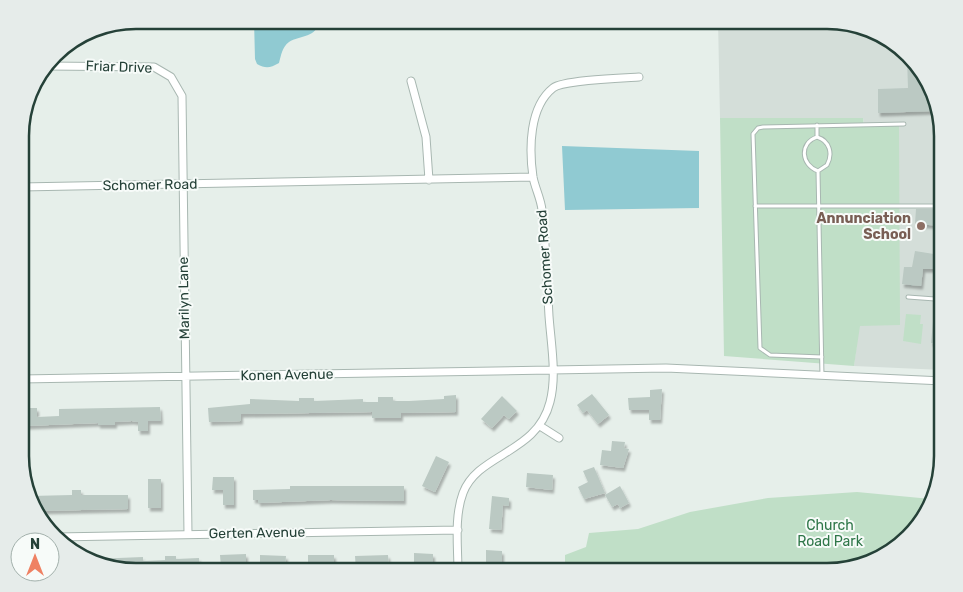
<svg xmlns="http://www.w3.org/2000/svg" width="963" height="592" font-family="Rubik,sans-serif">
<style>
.built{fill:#d4ded9}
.green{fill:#c0dfc7}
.water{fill:#90cad2}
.building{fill:#bbc9c3;filter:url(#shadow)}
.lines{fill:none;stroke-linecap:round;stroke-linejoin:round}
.lane-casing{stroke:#a8b7b1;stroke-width:5}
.street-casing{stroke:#a8b7b1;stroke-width:9}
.lane{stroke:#fff;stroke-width:3}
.street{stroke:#fff;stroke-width:7}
.education-dot{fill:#8d6e63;stroke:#f7fbf9;stroke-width:2}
.labels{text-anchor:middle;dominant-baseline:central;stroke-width:4;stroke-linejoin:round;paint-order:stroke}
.street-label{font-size:14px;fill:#254138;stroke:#f7fbf9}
.education-label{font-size:14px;font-weight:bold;fill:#785e54;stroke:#f7fbf9;text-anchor:end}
.park-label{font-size:14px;fill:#2f7749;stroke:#f7fbf9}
.rim{fill:none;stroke:#254138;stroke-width:2.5}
</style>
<defs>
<filter id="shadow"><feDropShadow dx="2" dy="3.5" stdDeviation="1" flood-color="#0004"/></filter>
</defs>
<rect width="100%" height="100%" fill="#e6efea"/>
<path class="built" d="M718 20H828L891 39 927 78 943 128V370L854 366 859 325H900L863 118H720Z"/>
<path class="green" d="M720 118H863L864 126H899L900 325 860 326 854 366 724 356Z
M906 314 921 315 920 324H923L921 344 903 341Z
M857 492 931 499 924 520 885 556 835 572H565V555L586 547 589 533 638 529 690 512 768 498Z"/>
<path class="water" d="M254 20H318C319 38 300 35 289 42 282 47 281 56 279 63 270 68 266 69 257 64L255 59Z
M562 146 699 151V208L565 210Z"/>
<path class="building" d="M907 56 927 78 935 102 934 111 878 113V89L908 88Z
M916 209H943V226L915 224Z
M915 251 940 255 938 269H923L921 286 902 284 904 267H912Z
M934 311 943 312V345L931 343Z
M662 389 660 420H649V410H629L628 398 650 397V390Z
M592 394 609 415 598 424 587 410 583 413 577 405Z
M456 395V412L401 413V418H372V412L241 414V421L209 422 208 408 250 404V399L299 401V398H314V401L363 399V402H378V397H393V401H409L444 399V396Z
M502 396 517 411 509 419 504 415 492 428 481 419Z
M160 407 161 421H148V431H138V422L132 421 115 422V425H98V423L25 426 24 408H37V417L59 416V409Z
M612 441 625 442 624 448 629 449 623 468 600 465 602 450 611 451Z
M436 456 449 462 435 492 422 486Z
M594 467 605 493 584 499 578 487 588 482 583 471Z
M527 473 553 475 552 490 526 487Z
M213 477H234V505H223V490H212Z
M148 479H161V508H148Z
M290 486H404V501L331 500 258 503V500H253V490L290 489Z
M620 486 629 503 620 508 618 504 612 507 605 495Z
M72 490H81V495H128V509L36 511 30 496 72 495Z
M492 496 509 498V506L503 505 501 530 489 529Z
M486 550 502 551V572H486Z
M414 553 433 554V572H420V568H414Z
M246 554V566L221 567 220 555Z
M260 555 286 556 285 568 260 567Z
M308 555H334V567L308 568Z
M388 555 389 569 356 570 355 556Z
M165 556H176V559L199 558 200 571 129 570 93 559 143 557V561L165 560Z"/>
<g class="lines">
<defs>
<path id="lane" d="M817 125V137C799 143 801 165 818 171L822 376
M817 137C830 141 833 154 827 165L818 171
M755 206H943
M908 297 935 299 943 297
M822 357 770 355 760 348 753 134 758 128 763 127 904 124"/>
<path id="street" d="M46 66 154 67 171 77 182 96 188 534
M411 81 426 137 429 180
M21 187 533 177
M21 379 666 368 943 381
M540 426 559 438
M56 537 458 530
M458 572C458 547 454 517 463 493 478 453 537 454 550 402 557 375 551 344 549 316 547 281 546 245 542 210 541 199 535 188 533 177 529 149 529 107 553 88 563 80 623 78 639 77"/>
</defs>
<use href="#lane" class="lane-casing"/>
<use href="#street" class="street-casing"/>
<use href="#lane" class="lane"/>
<use href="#street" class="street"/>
</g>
<circle class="education-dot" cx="921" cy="226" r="5"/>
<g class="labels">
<g class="street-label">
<text transform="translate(119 67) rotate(2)">Friar Drive</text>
<text transform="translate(150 185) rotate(-1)">Schomer Road</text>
<text transform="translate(545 257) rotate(-94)">Schomer Road</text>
<text transform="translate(184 298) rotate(-91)">Marilyn Lane</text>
<text transform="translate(287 375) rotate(-1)">Konen Avenue</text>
<text transform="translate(257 533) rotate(-1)">Gerten Avenue</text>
</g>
<g class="education-label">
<text x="911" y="218">Annunciation<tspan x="911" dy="16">School</tspan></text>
</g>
<g class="park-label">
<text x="830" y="525">Church<tspan x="830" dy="16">Road Park</tspan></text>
</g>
</g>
<path d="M0 0H963V592H0ZM136 29H827A107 107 0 0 1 934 136V456A107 107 0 0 1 827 563H136A107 107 0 0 1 29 456V136A107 107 0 0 1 136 29Z" fill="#e6ecea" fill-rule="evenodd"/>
<path class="rim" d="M136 29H827A107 107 0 0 1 934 136V456A107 107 0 0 1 827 563H136A107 107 0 0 1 29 456V136A107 107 0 0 1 136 29Z"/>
<g transform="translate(35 557)"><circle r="24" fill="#f7fbf9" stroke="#a3b1ac"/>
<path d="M0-4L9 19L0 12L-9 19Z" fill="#ef8163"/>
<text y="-8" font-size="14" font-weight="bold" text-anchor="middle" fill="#254138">N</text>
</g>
</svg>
